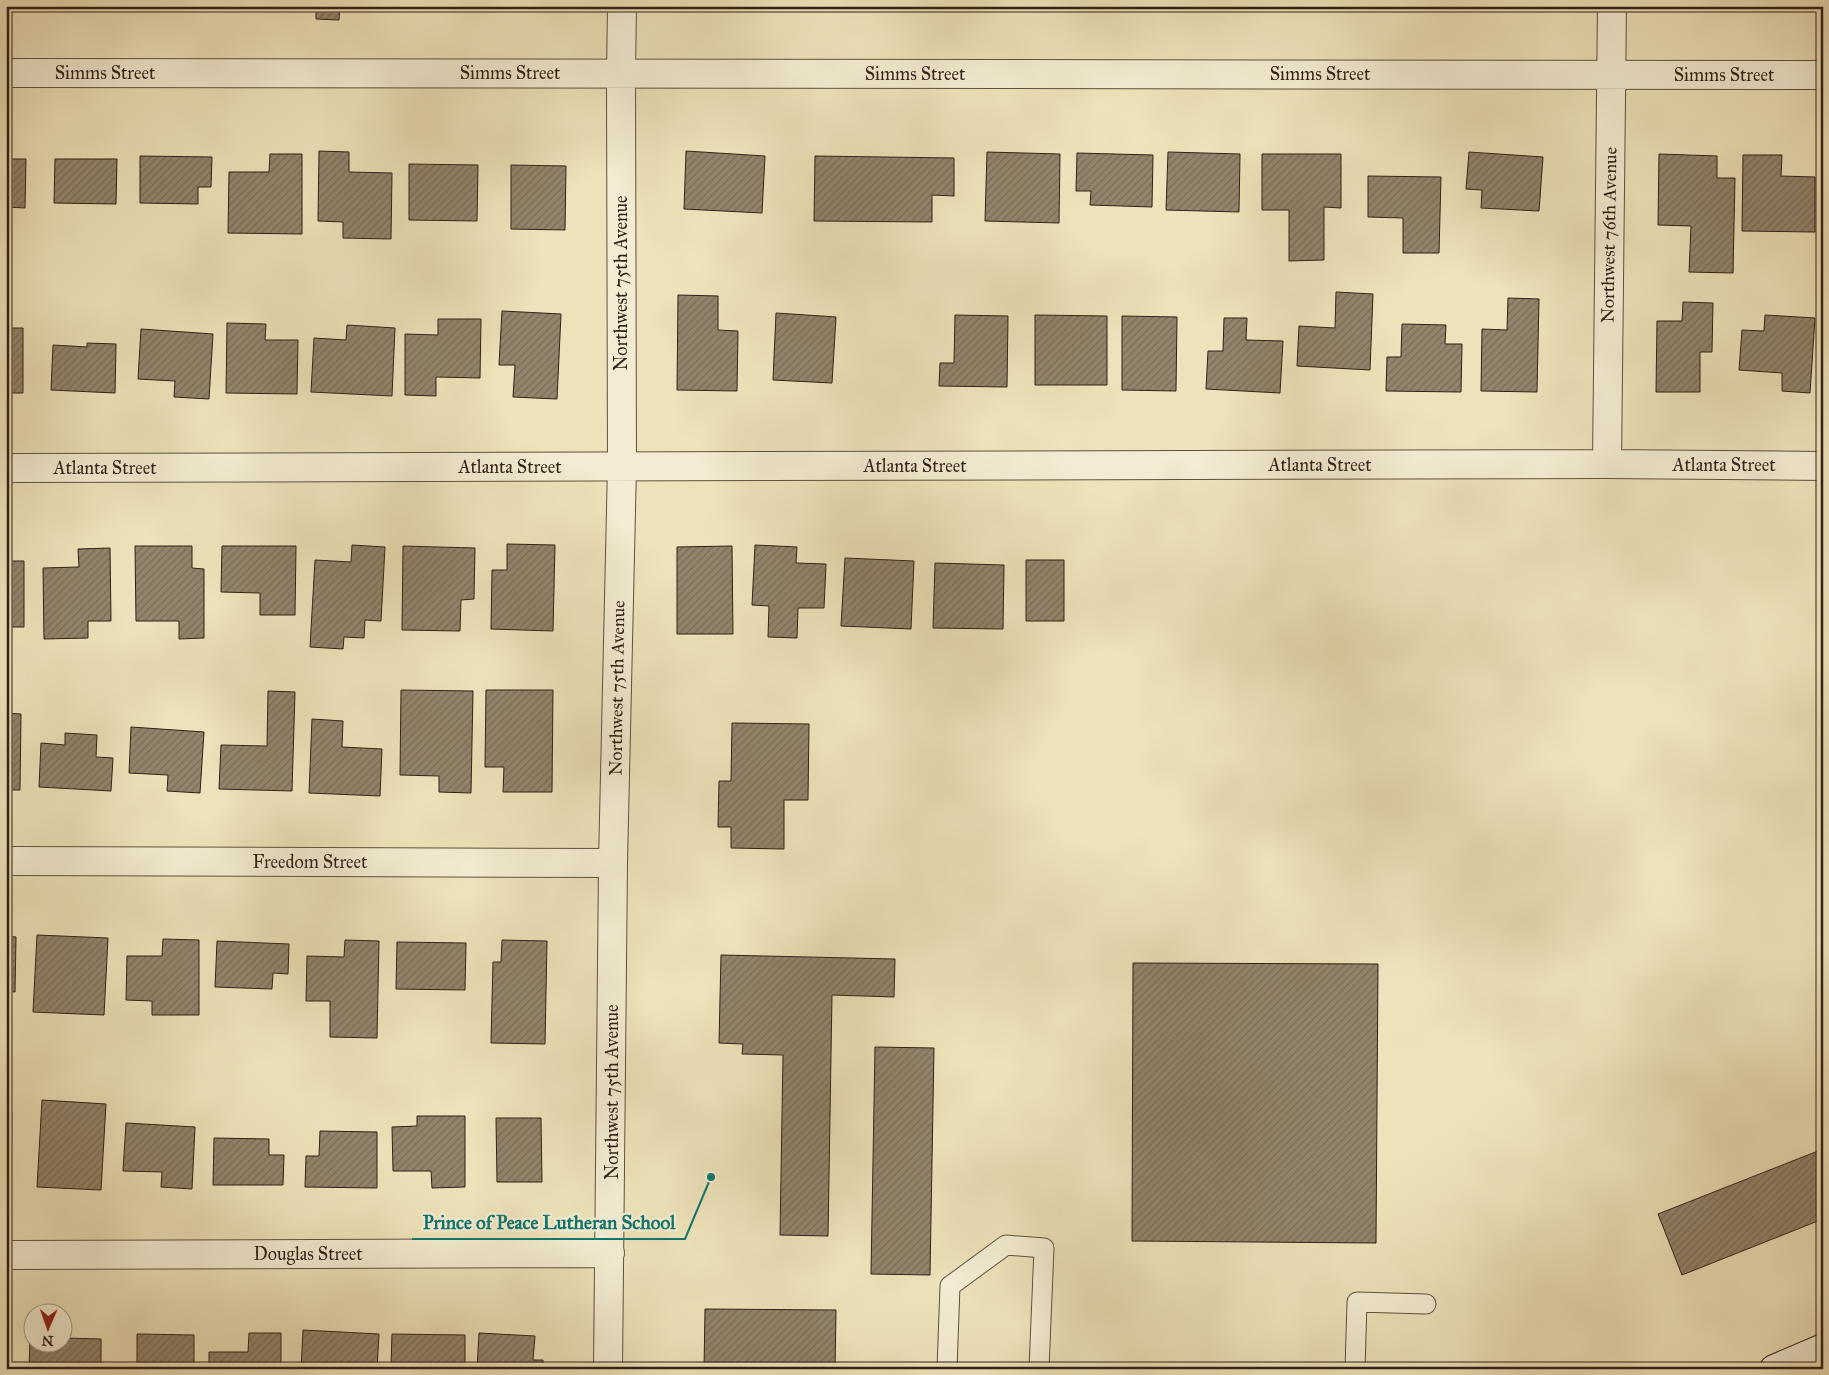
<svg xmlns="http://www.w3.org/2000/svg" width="1829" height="1375" font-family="'IM FELL Great Primer',serif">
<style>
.building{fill:url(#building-hatch);stroke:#302119}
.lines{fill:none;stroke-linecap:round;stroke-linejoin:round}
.lane-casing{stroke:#5f5141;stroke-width:21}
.street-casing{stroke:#5f5141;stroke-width:30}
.secondary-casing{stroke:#302119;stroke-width:30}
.lane{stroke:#f3ecd2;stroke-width:19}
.street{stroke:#f3ecd2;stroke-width:28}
.secondary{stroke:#f3ecd2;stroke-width:28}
.labels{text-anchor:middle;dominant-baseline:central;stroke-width:4.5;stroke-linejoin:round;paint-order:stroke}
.street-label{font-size:18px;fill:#302119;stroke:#f3ecd2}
.leader{fill:none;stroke:#0f766e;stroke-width:2}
.callout-dot{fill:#0f766e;stroke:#f3ecd2;stroke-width:2}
.callout-label{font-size:19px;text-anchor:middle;font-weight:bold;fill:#0f766e;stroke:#f3ecd2;stroke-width:4.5;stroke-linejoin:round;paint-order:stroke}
</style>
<defs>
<pattern id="building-hatch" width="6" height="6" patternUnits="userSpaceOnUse" patternTransform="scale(1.25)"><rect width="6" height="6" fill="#92856c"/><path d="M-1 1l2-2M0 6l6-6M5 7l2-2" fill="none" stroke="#786c58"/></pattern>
</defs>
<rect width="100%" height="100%" fill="#ede2b9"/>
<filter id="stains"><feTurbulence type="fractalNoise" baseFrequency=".004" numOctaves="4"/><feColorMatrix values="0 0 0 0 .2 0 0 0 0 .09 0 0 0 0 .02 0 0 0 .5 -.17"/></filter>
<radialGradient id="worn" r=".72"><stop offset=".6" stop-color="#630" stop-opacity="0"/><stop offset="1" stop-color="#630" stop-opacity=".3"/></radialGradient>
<path class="building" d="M316 6H340L339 20 316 19Z
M319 151 349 152V172L392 173 391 239 343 238V222L318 221Z
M686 151 765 156 762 213 684 209Z
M987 152 1060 154 1059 223 985 221Z
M1168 152 1240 154 1239 212 1166 210Z
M1469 152 1543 157 1539 211 1481 208 1482 190 1466 189Z
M1077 153 1153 155 1152 207 1090 205 1091 191H1076Z
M270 154H302V234L228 233 229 172H269Z
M1262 154H1341V208L1324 207V260L1289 261V210H1262Z
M1659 154 1717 156V178H1735L1733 273 1689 272 1691 226 1658 225Z
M1743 155H1782L1781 176 1815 177V232L1742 231Z
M140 156 212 157 211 187H198V204L140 203Z
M815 156 954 158V196L932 195V222L814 221Z
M6 159H26L25 208 6 207Z
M55 159H117L116 204 54 203Z
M409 164 478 165 477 221 409 220Z
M511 165 566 166 565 230 511 229Z
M1368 176 1441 177 1439 253H1403V218L1368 217Z
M1336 292 1373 294 1370 370 1297 366 1299 326 1335 328Z
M678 295 718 296V330L738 331 737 391 677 390Z
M1508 298 1539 299 1537 392 1481 391 1482 329 1507 330Z
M1683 302 1713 303 1712 352H1700V392H1656L1657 321H1682Z
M502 311 561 314 557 399 513 397 515 365H499Z
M776 313 836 317 832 383 773 380Z
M955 315 1008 316 1007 387 939 386 940 363H954Z
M1035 315 1107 316V385H1035Z
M1765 315 1815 318 1810 393 1782 391V373L1739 370 1742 330 1764 331Z
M1122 316 1177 317 1176 391 1122 390Z
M1224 318H1247L1246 340 1283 341 1280 393 1206 389 1208 351H1223Z
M438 319H481L480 378 436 377V396L405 395V334L438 335Z
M227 323 266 324 265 340H298L297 394 226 393Z
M1402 324 1446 325 1445 344H1462L1461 392 1386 391 1387 357H1401Z
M347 325 395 328 392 396 311 392 314 338 346 340Z
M6 328H23V393H6Z
M141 329 213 334 209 399 174 397 175 381 138 379Z
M87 343 116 344 115 393 51 390 53 345 87 347Z
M507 544 555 545 553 631 491 629 492 570H507Z
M352 545 385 547 381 621 365 620 364 638 344 637 343 649 310 647 315 560 351 562Z
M755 545 797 547 796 563 826 564 824 608H798L797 638 768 637 769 606 752 605Z
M135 546H192V568L204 569V638L179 639V621H136Z
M222 546H296L295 615H260V593L221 592Z
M403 546 475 548 474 599 461 600 460 631 402 630Z
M732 546 733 634H677V547Z
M110 548 111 621H88V638L44 639 43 568 79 567 78 549Z
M845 558 914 561 911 629 841 626Z
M1026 560H1064V621H1026Z
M6 561H24V627H6Z
M935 563 1004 565 1003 629 933 628Z
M401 690 473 691 471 793 439 792V776L400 775Z
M486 690H553L552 792H503L504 767H485Z
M268 691 295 692 292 791 219 789 221 745 267 746Z
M6 713 21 714 20 790H6Z
M312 719 343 721 342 747 382 749 380 796 309 793Z
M732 723 809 724 808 800H784V849L731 848V827H718L719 781H731Z
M131 727 204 732 200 793 167 791 168 775 129 773Z
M65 733 97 735 96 757 113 758 111 791 39 787 41 743 65 745Z
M37 935 108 938 104 1015 33 1012Z
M6 936 16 937 15 992 6 991Z
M163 939 199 940V1015H152V1001L126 1000 127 956H162Z
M345 940 379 941 377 1038 330 1037V1001H306L307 956 344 957Z
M502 940 547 941 545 1044 491 1043 493 962H501Z
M217 941 289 944 288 974 273 973 272 989 215 987Z
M397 942 466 943 465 990 396 989Z
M721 955 895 959 894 997 832 995 828 1236 780 1235 783 1055 742 1054 743 1044 719 1043Z
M1133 963 1378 964 1376 1243 1132 1241Z
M875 1047 934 1048 930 1275 871 1274Z
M42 1100 106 1104 101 1190 37 1187Z
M6 1115H12L11 1189H6Z
M417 1116H465V1187L432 1188 431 1171H393L392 1127 417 1126Z
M496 1118H541L542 1182H497Z
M126 1123 195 1127 192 1189 161 1187 162 1172 123 1171Z
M320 1131 377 1132V1188L305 1187 306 1156H319Z
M214 1138 269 1139V1155H284L283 1185H213Z
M1823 1149V1219L1682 1275 1658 1214Z
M705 1309 836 1310 835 1369H704Z
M303 1330 379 1334 377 1369H301Z
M249 1333H281V1369H209V1352H248Z
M479 1333 535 1336 533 1360H543V1369H477Z
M137 1334 194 1335V1367L137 1369Z
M392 1334 465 1335V1369H406V1365H391Z
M30 1338H32V1342H62V1338L101 1339V1369H29Z"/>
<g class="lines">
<defs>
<path id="lane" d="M947 1369 950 1286 1006 1245 1044 1248 1039 1369
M1355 1369 1357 1302 1426 1304"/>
<path id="street" d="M6 73 1823 75
M1607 464 1612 6
M6 468 1607 464 1823 466
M6 861 613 863
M6 1255 610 1253
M608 1369 613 863 622 466 621 74 622 6"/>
<path id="secondary" d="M1774 1369 1823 1348"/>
</defs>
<use href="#lane" class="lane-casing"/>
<use href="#street" class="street-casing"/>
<use href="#secondary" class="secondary-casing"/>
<use href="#lane" class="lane"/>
<use href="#street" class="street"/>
<use href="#secondary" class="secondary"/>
</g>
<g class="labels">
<g class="street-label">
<text x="105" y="73">Simms Street</text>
<text x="510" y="73">Simms Street</text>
<text x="915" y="74">Simms Street</text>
<text x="1320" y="74">Simms Street</text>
<text x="1724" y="75">Simms Street</text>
<text transform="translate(1609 235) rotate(-89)">Northwest 76th Avenue</text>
<text transform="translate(621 283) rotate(-90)">Northwest 75th Avenue</text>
<text x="1320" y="465">Atlanta Street</text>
<text x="1724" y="465">Atlanta Street</text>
<text x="915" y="466">Atlanta Street</text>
<text x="510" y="467">Atlanta Street</text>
<text x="105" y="468">Atlanta Street</text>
<text transform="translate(617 688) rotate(-89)">Northwest 75th Avenue</text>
<text x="310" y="862">Freedom Street</text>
<text transform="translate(612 1092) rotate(-90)">Northwest 75th Avenue</text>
<text x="308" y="1254">Douglas Street</text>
</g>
</g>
<path class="leader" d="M711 1177L685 1239H412"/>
<circle class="callout-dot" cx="711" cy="1177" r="5"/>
<g class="callout-label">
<text x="549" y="1229">Prince of Peace Lutheran School</text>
</g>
<rect width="1829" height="1375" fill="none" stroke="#ede2b9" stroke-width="25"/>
<rect x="8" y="8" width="1814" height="1360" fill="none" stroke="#302119" stroke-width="2.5"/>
<rect x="12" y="12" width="1804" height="1350" fill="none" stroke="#302119"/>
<g transform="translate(48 1328) rotate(182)"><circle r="24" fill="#f3ecd2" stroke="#a59b88"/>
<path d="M0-4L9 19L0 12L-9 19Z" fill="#8f2418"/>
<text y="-8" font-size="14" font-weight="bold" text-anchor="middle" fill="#302119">N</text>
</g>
<rect width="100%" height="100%" filter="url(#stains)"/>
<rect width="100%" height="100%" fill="url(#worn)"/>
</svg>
